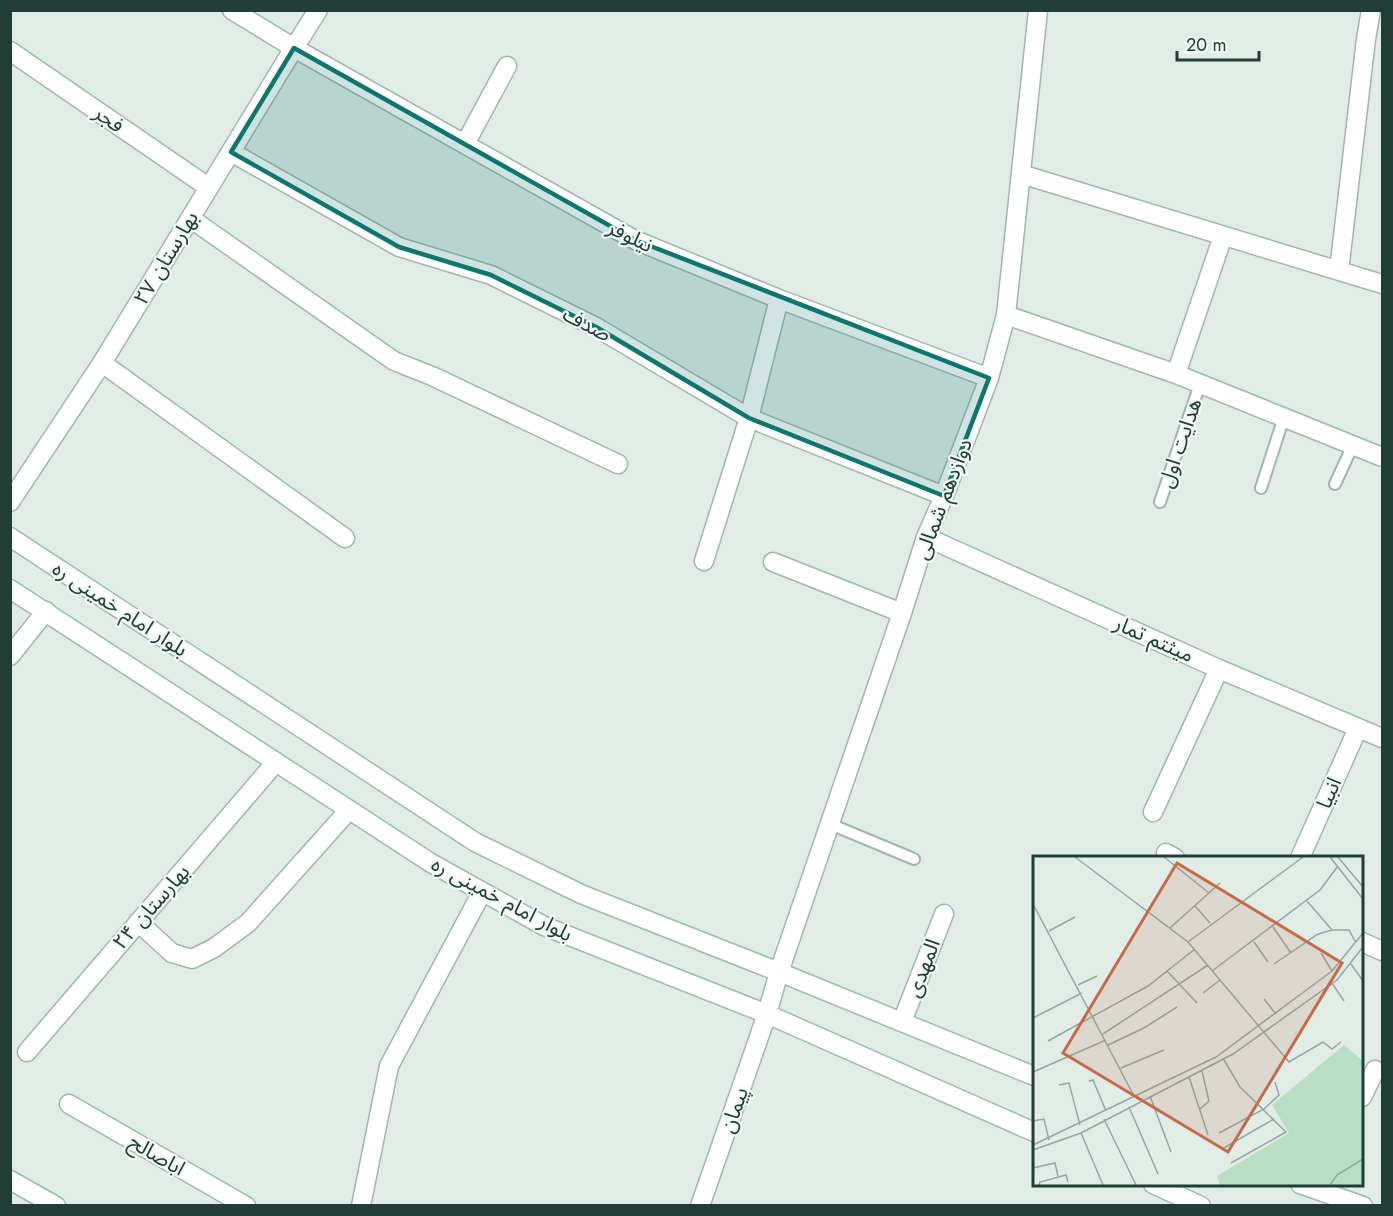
<svg xmlns="http://www.w3.org/2000/svg" width="1393" height="1216" font-family="Jost,'Noto Sans Arabic',sans-serif">
<style>
.lines{fill:none;stroke-linecap:round;stroke-linejoin:round}
.lane-casing{stroke:#a3b4ae;stroke-width:14}
.street-casing{stroke:#a3b4ae;stroke-width:21}
.secondary-casing{stroke:#9eb9b0;stroke-width:21}
.lane{stroke:#fff;stroke-width:10}
.street{stroke:#fff;stroke-width:18}
.secondary{stroke:#fff;stroke-width:18}
.marked{fill:#0f766e;fill-opacity:0.2;stroke:#0f766e;stroke-width:4.5;stroke-linejoin:round}
.labels{text-anchor:middle;dominant-baseline:central;stroke-width:4.5;stroke-linejoin:round;paint-order:stroke}
.street-label{font-size:21px;fill:#203e36;stroke:#f1f9f5}
.inset-road{fill:none;stroke:#94a6a0;stroke-width:1.5}
.view{fill:#c56b4a;fill-opacity:0.15;stroke:#c56b4a;stroke-width:3}
.inset-edge{fill:none;stroke:#203e36;stroke-width:3}
</style>
<rect width="100%" height="100%" fill="#e1ece7"/>
<g class="lines">
<defs>
<path id="lane" d="M1335 484 1353 445
M1261 488 1284 417
M1160 502 1200 384
M830 824 914 859"/>
<path id="street" d="M232 10 294 48 635 240 779 299 989 378
M10 51 208 187
M465 144 507 66
M231 152 399 247 491 275 596 327 749 418 944 496
M1021 174 1382 284
M190 218 394 361 432 376 618 464
M1339 271 1366 39 1371 10
M1006 315 1176 374 1382 457
M102 363 345 538
M1176 374 1223 236
M10 502 102 363 294 48 318 10
M926 537 1219 669 1382 738
M704 561 749 418 779 299
M773 562 902 613
M10 656 46 611
M1153 812 1219 669
M1166 853 1175 858
M1300 858 1358 728
M138 922 172 953 192 959 214 948 248 923 349 810
M1362 942 1382 951
M902 1022 944 914
M27 1052 276 762
M1362 1097 1375 1070
M69 1104 246 1206
M10 1180 56 1206
M361 1206 389 1066 482 892
M700 1206 767 1014 779 972 902 613 926 537 944 496 989 378 1006 315 1038 10"/>
<path id="secondary" d="M10 537 475 842 581 894 779 972 1034 1076
M10 589 431 863 544 926 767 1014 1034 1132
M1153 1184 1201 1206
M1300 1184 1363 1206"/>
</defs>
<use href="#lane" class="lane-casing"/>
<use href="#street" class="street-casing"/>
<use href="#secondary" class="secondary-casing"/>
<use href="#lane" class="lane"/>
<use href="#street" class="street"/>
<use href="#secondary" class="secondary"/>
</g>
<path class="marked" d="M294 48 635 240 989 378 944 496 749 418 596 327 491 275 399 247 231 152Z"/>
<g class="labels">
<g class="street-label">
<text transform="translate(109 119) rotate(35)">فجر</text>
<text transform="translate(630 236) rotate(26)">نیلوفر</text>
<text transform="translate(166 258) rotate(-59)">بهارستان ۲۷</text>
<text transform="translate(587 324) rotate(28)">صدف</text>
<text transform="translate(1180 443) rotate(-71)">هدایت اول</text>
<text transform="translate(943 499) rotate(-69)">دوازدهم شمالی</text>
<text transform="translate(120 609) rotate(33)">بلوار امام خمینی ره</text>
<text transform="translate(1154 639) rotate(24)">میثتم تمار</text>
<text transform="translate(1329 793) rotate(-66)">انبیا</text>
<text transform="translate(502 899) rotate(28)">بلوار امام خمینی ره</text>
<text transform="translate(151 907) rotate(-49)">بهارستان ۲۴</text>
<text transform="translate(923 968) rotate(-69)">المهدی</text>
<text transform="translate(734 1110) rotate(-71)">پیمان</text>
<text transform="translate(157 1155) rotate(30)">اباصالح</text>
</g>
</g>
<g transform="translate(1033 856)">
<rect width="330" height="330" fill="#e1ece7"/>
<path d="M311 189 330 205V329H187L184 320 256 277 239 249Z" fill="#b8dfc2"/>
<path class="inset-road" d="M42 1 155 86 256 206 290 186 299 193 308 186M131 1 176 37M297 1 330 43M305 1 330 31M274 45 299 74M0 48 101 240M162 50 177 67M240 71 258 97M137 72 187 27M16 75 42 61M155 86 270 1M221 86 235 106M288 97 299 115M241 108 285 78 299 74H316L323 87M318 108 330 125M134 115 164 147M179 115 287 34 305 10M299 127 311 145M45 129 64 120M170 137 187 124M231 143 243 158M0 162 49 137M70 178 175 109M15 185 115 130 162 93M75 189 111 172 144 151M191 204 207 231 253 276 198 307M88 212 131 194M0 216 73 184M156 221 175 279M56 225 60 224 73 255M26 229 36 227 47 269M117 240 138 296M96 251 125 318M167 253 176 245 169 215M71 263 103 329M0 265 11 263 16 284M48 277 70 329M186 277 231 253 246 239 242 226M0 289 183 201 299 115 330 77M189 293 241 263M0 294 48 277 200 198 304 124 330 91M0 312 22 307 25 320M6 329 7 326 33 319 35 326M297 329 304 319 330 303"/>
<path class="view" d="M144 7 309 107 195 296 30 197Z"/>
<rect width="330" height="330" class="inset-edge"/>
</g>
<rect width="1393" height="1216" fill="none" stroke="#203e36" stroke-width="24"/>
<path d="M1177 51v9h82v-9" fill="none" stroke="#203e36" stroke-width="3"/>
<text x="1186" y="51" font-size="18" fill="#203e36" stroke="#f1f9f5" stroke-width="4.5" paint-order="stroke">20 m</text>
</svg>
